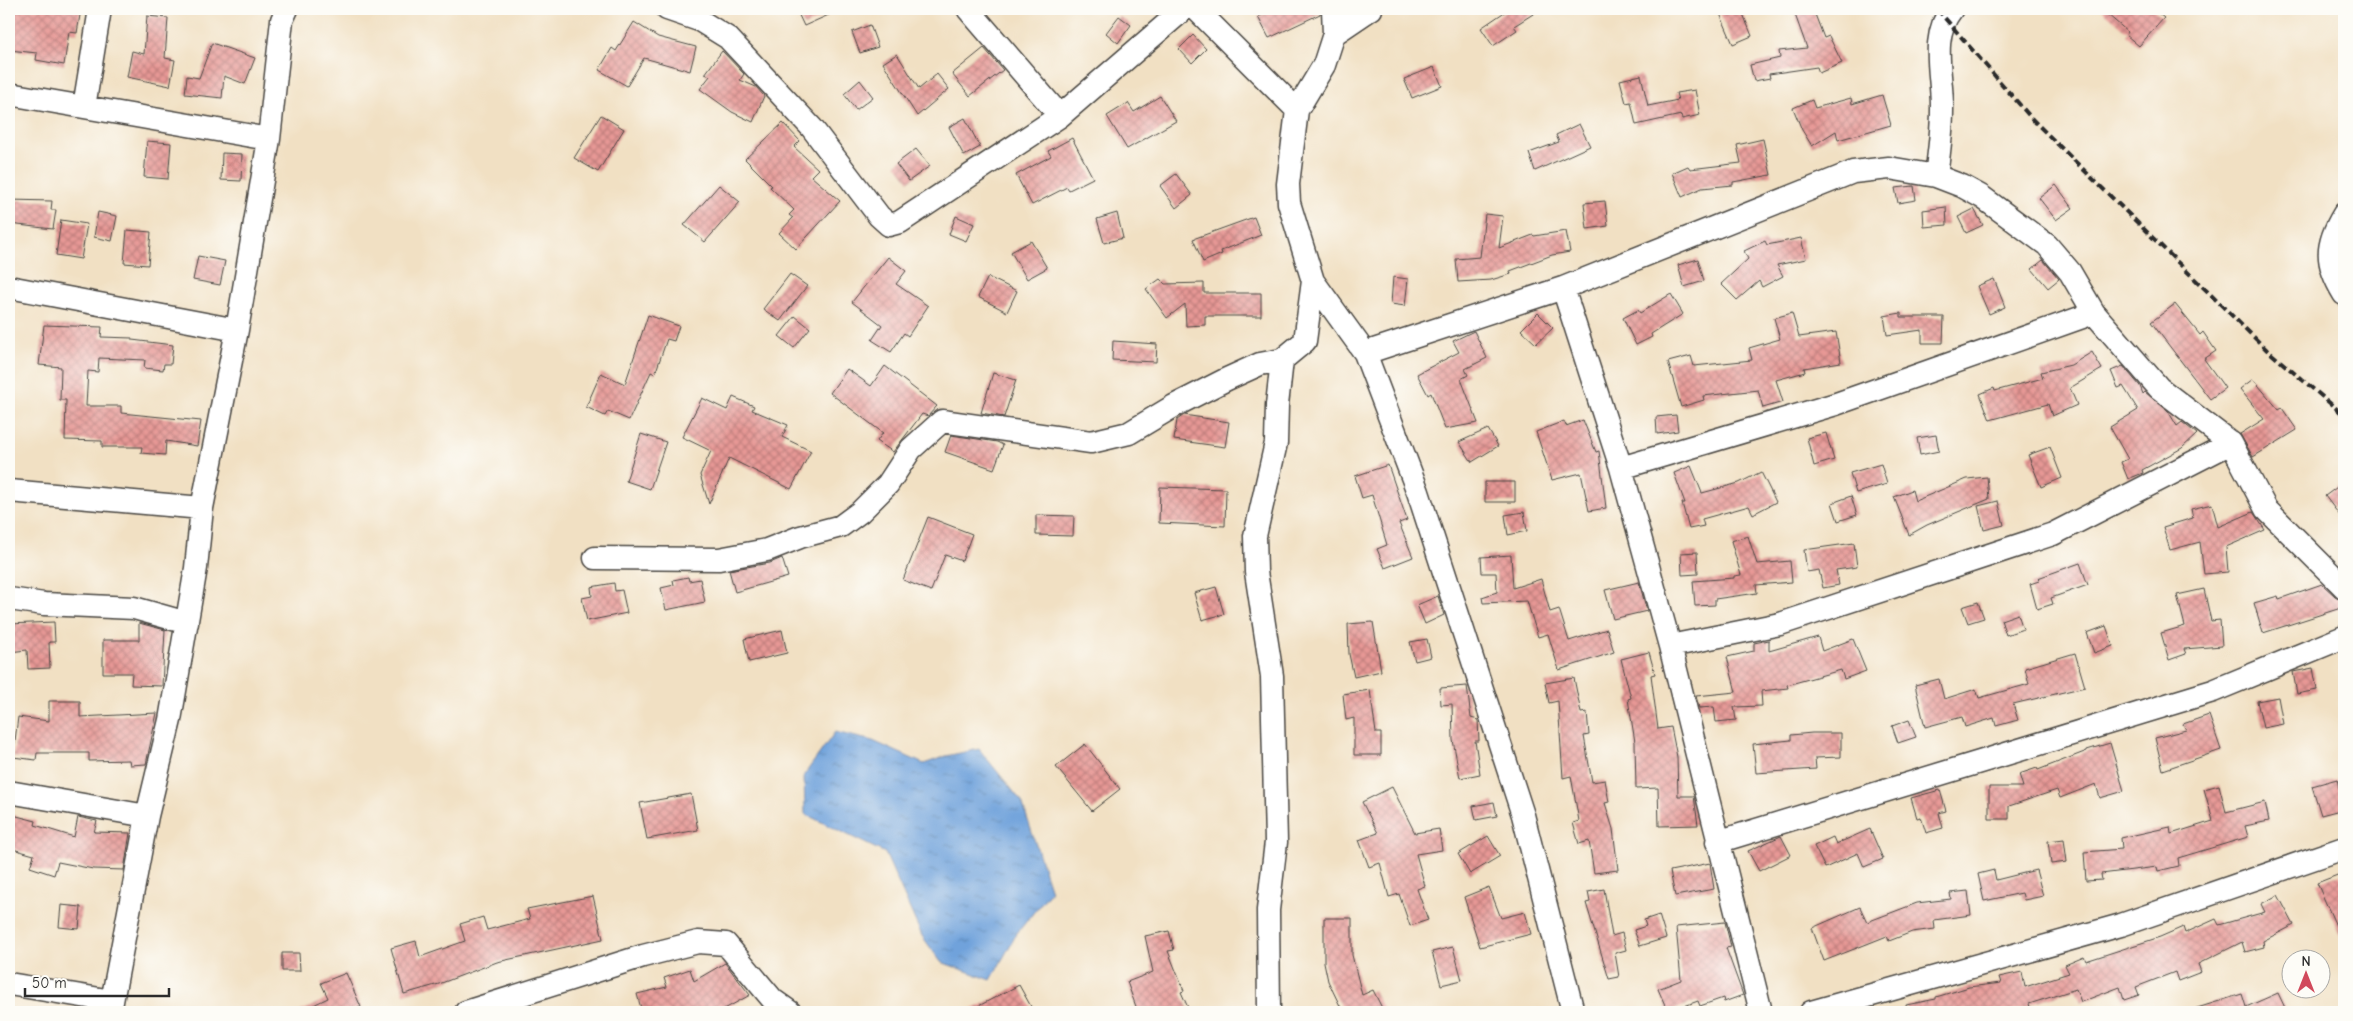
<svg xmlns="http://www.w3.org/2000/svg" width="2353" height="1021" font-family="'Comic Neue',sans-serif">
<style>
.water{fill:url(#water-ripples);stroke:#4d6683}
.building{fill:url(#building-cross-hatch)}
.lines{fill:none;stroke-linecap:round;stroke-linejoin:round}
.minor-casing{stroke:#494642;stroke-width:25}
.minor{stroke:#fff;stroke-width:22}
.rail{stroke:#2b2b2b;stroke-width:4;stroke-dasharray:8 4;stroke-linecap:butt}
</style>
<defs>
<pattern id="water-ripples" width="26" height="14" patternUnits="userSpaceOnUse" patternTransform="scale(1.25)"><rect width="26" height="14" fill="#6fa2db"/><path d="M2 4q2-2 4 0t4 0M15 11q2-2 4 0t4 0" fill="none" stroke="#5b84b2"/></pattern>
<pattern id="building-cross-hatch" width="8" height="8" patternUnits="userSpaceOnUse" patternTransform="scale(1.25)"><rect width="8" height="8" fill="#e79895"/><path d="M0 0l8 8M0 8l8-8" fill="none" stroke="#bb7c7a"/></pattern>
</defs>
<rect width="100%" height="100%" fill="#fdfcf7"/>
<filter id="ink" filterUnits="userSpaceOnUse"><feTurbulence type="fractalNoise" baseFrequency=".02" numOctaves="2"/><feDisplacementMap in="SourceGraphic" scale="10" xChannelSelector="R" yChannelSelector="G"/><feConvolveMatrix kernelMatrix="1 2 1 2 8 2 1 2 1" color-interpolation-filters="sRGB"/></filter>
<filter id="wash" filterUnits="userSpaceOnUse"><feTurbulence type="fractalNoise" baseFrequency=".0096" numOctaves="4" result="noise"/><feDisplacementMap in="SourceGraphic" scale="20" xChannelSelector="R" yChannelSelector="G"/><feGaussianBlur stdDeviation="1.12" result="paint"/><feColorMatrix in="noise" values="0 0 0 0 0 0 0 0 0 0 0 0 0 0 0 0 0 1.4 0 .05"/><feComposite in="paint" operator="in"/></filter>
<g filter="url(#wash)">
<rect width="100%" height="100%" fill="#f1e0c3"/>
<path class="water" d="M835 732 873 741 924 764 946 756 979 749 1022 802 1051 891 1017 933 991 980 941 962 922 936 885 853 805 814 804 775Z"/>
<g id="blocks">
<path class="building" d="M9 9H81L77 33 69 32 64 65 36 60 37 53 9 50Z
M796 9H842L804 26Z
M1274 9H1320V14L1269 38 1258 17Z
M1509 9H1541L1514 26 1517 30 1493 46 1481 28Z
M1718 9H1741L1752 36 1733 44Z
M1793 9H1813L1824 38 1829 36 1842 63 1819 73 1817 67 1769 74 1770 78 1754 81 1750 65 1780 58 1779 51 1807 48Z
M2101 9H2153L2164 18 2139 46 2126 35 2128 32Z
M147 16 168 18 165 58 175 60 170 86 127 77 132 51 144 54Z
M1119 16 1131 25 1118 43 1106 33Z
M634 22 658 37 696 47 690 71 644 58 627 86 599 70 612 48 616 51Z
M870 25 878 47 860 53 852 32Z
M1193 35 1206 49 1192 63 1179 49Z
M212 43 255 58 245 84 224 76 222 98 185 94 187 76 199 78Z
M984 48 1003 70 970 96 952 74Z
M722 51 744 74 740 80 756 87 764 96 753 122 732 112 700 89 710 76 705 74Z
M897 54 919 89 937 74 949 89 917 116 883 63Z
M1434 67 1442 86 1412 98 1404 79Z
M1641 75 1648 106 1678 100 1676 93 1695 90 1700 115 1682 119 1681 115 1636 125 1631 102 1626 103 1620 80Z
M860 80 873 97 856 110 844 94Z
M1882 95 1891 125 1838 140 1836 131 1812 146 1802 130 1793 108 1812 100 1815 108 1851 98 1852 104Z
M1160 96 1176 121 1127 149 1107 116 1128 103 1134 112Z
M601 115 624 129 598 172 574 158Z
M965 118 980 147 964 156 949 127Z
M783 123 800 141 794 147 818 169 811 176 840 201 796 249 779 233 793 218 789 215 794 210 770 187 772 186 745 159Z
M1579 124 1590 146 1535 171 1529 153 1559 142 1556 135Z
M1072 138 1093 178 1069 190 1067 187 1032 205 1016 175 1051 156 1048 151Z
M1763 139 1771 175 1733 182V185L1702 188 1682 197 1672 173 1688 166 1690 169 1741 163 1737 145Z
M147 141 171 143 168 179 144 177Z
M916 149 930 166 909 181 896 164Z
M222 153 242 154 241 181 221 180Z
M1176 174 1192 195 1176 208 1160 186Z
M719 185 740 202 705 242 684 225Z
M2056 185 2073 208 2056 220 2039 198Z
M1914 186 1916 200 1898 203 1895 188Z
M9 200 52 201 51 210H56L53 229 9 224Z
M1605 201 1608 226 1587 229 1584 203Z
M1946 207 1947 225 1924 227 1923 210Z
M1974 209 1983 225 1966 233 1958 217Z
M98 212 117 216 112 241 94 237Z
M1117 213 1123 238 1104 243 1097 219Z
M1485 214 1503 216 1499 248 1533 235 1534 236 1566 231 1570 252 1552 255 1510 271 1511 274 1491 280 1458 282 1456 259 1480 257Z
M956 216 974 224 966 241 949 234Z
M1254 217 1261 235 1221 251 1222 254 1203 262 1193 239Z
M61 220 87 224 81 259 56 255Z
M127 230 151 232 148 265 124 263Z
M1801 238 1806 259 1777 265 1783 276 1762 287 1759 281 1737 300 1721 284 1748 259 1744 251 1765 241 1767 245Z
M1031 241 1047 268 1027 279 1011 252Z
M198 256 225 261 220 285 193 280Z
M888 257 906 271 896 284 928 306 908 336 904 333 891 352 872 340 882 325 852 302Z
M1698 259 1704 281 1684 287 1678 265Z
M2043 260 2059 279 2048 288 2032 269Z
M790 274 807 286 780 321 763 309Z
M988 277 1017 291 1007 312 978 297Z
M1393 277 1408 279 1405 306 1391 304Z
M1160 279 1165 284 1204 283V293H1261V316H1205V325L1186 326 1185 304 1167 318 1146 289Z
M1994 279 2005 307 1989 314 1977 286Z
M1671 294 1683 314 1651 334 1652 337 1636 345 1623 318 1638 310 1640 313Z
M2175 304 2200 335 2203 332 2216 351 2204 359 2225 388 2210 399 2151 322Z
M1538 313 1553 328 1536 344 1521 330Z
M1792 313 1799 337 1836 332 1841 362 1804 368 1805 372 1776 380 1783 402 1763 408 1758 390 1703 396 1704 400 1681 407 1668 362 1691 356 1694 366 1752 360 1749 348 1780 339 1774 318Z
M1901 313V317H1944L1943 343H1922V330L1887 335 1884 316Z
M648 315 679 326 674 341 667 339 655 374 651 372 629 420 608 411 605 416 586 407 601 373 625 384Z
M795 316 810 328 794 348 779 336Z
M44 325 102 327 101 337 132 338V340L173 345 171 364H164L163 370 144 368 145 360 99 358 98 372 88 371 86 406H121V413L201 421 197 446 166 441 165 455 141 453 142 447H102V441L65 440 66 400H60L61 367 39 365Z
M1474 331 1487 358 1465 369 1468 375 1461 379 1478 423 1445 429 1431 393 1428 395 1417 374 1459 352 1453 341Z
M1113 341 1157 344 1156 362 1112 360Z
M2092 352 2102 369 2070 388 2077 405 2052 416 2048 404 1990 420 1980 394 1994 388 1995 391 2043 378 2041 372 2071 365Z
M885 366 937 406 928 416 922 414 893 452 877 441 883 433 830 393 847 369 871 386Z
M2123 366 2140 386 2143 394 2145 392 2168 411 2177 426 2182 422 2197 434 2182 448 2142 470 2143 473 2128 479 2121 462 2128 459 2110 427 2138 410 2123 386 2118 388 2111 371Z
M993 373 1016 380 1004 417 981 413Z
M2253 379 2279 410 2282 408 2297 430 2253 457 2240 434 2264 419 2240 389Z
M733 397 754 406 752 410 788 425 782 437 811 451 791 489 729 458 709 504 700 475 711 451 682 437 702 398 727 410Z
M1184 415 1229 422 1225 447 1174 440 1177 420Z
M1676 415 1678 431 1657 434 1656 417Z
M1583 420 1596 452 1599 451 1606 508 1589 511 1581 473 1552 480 1536 432 1564 421 1566 426Z
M1488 429 1498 446 1472 462 1459 442Z
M1826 433 1834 460 1814 466 1807 438Z
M641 434 666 442 650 489 626 481Z
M951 435 997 442 1003 445 994 469 945 452Z
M1936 435 1939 451 1920 455 1917 438Z
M2050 447 2062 478 2041 487 2028 455Z
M1881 464 1887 484 1856 493 1850 473Z
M1388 465 1407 520 1399 523 1413 557 1385 568 1377 549 1387 545 1372 495 1362 498 1355 476Z
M1691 466 1702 493 1739 483 1761 472 1776 502 1753 514 1749 506 1702 519 1704 526 1689 529 1682 503H1685L1674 473Z
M1987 477 1989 499 1927 525 1909 535 1894 497 1912 490 1915 501 1967 479Z
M1485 482H1515V502H1485Z
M2344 482V521L2325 496Z
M1160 487 1226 489 1225 526 1159 523Z
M1851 496 1857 515 1838 521 1832 503Z
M1998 501 2004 525 1984 530 1978 506Z
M2212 504 2218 527 2253 512 2265 530 2226 547 2228 572 2204 574 2200 542 2170 550 2163 527 2193 518 2191 509Z
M1524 512 1527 531 1508 535 1505 515Z
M1036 515 1074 516 1073 536 1036 535Z
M928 517 972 534 962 561 945 555 931 591 903 580Z
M1748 536 1757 564 1790 561 1792 582 1756 585 1757 593 1715 599V605L1695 606 1693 581 1734 578V576L1741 575 1731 541Z
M1854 543 1857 567 1836 570 1839 585 1823 588 1819 570 1807 572 1804 550Z
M1697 552 1698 574 1682 575 1681 553Z
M1511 555 1513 588 1541 579 1550 612 1559 609 1569 641 1607 629 1614 652 1559 670 1548 634 1538 637 1527 601 1483 603 1482 597 1497 592 1496 573H1482L1481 557Z
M782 558 788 577 735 592 729 570 770 563Z
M2080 563 2088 585 2051 598 2053 604 2037 609 2030 584 2039 581 2038 578Z
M688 577 689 581 700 579 705 602 666 610 661 588 674 585 673 580Z
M1639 582 1647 611 1613 619 1605 590Z
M614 583 615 591 622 590 627 613 587 621 582 598 592 596 591 587Z
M2322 584 2335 596 2342 600 2344 607 2263 633 2254 603 2278 596 2279 599Z
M1216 587 1224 614 1202 620 1194 593Z
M2204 589 2211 621 2220 620 2222 646 2184 649 2186 654 2169 660 2161 633 2185 626 2177 595Z
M1438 596 1444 615 1425 624 1417 605Z
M1978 602 1984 618 1968 623 1962 607Z
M2018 614 2023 629 2006 635 2001 620Z
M54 622 55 642H49L50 668 28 669 27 650 9 652V624Z
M1373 622 1381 671 1354 677 1349 654 1348 624Z
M139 623 165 630 162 686 131 685 132 673H103V640H139Z
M2106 626 2113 646 2094 653 2087 633Z
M782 630 787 653 749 662 744 639Z
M1818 637 1822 651 1853 639 1866 671 1844 679 1841 670 1787 685 1788 688 1761 691 1762 706 1734 707 1736 720 1716 722 1714 707 1699 708 1696 696 1736 692 1727 657 1754 651V643L1769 640V651Z
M1427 639 1431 657 1415 661 1410 642Z
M1649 652 1655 674 1651 675 1658 729 1671 727 1677 757 1678 796H1694L1698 825 1659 826 1658 788 1636 789 1635 742 1628 699 1631 698 1621 659Z
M2075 653 2085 687 2013 704 2018 720 1996 726 1994 718 1965 727 1962 717 1925 727 1915 685 1939 679 1944 699 1976 689 1979 698 2029 684 2025 668Z
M2313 668 2317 690 2297 694 2293 672Z
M1574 678 1581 713 1587 712 1589 735 1584 736 1592 782 1605 780 1609 802 1605 803 1613 829 1618 870 1594 873 1589 841 1579 844 1573 823 1579 821 1571 776 1563 778 1558 701 1549 703 1545 683Z
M1467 686 1471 718 1478 720 1479 741H1475L1480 774 1460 778 1453 740 1452 704 1441 705 1440 688Z
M1370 690 1376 733H1381V755H1354V718L1346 720 1343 694Z
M2278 697 2283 724 2263 728 2257 701Z
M49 701H80V717L157 713 146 764 130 765 129 760 89 761V753H37L36 760 13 757 18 717 49 721Z
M2209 715 2221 750 2163 770 2155 738 2186 730 2183 724Z
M1909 720 1916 737 1898 743 1892 726Z
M1812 733H1841V757L1815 758 1816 769 1756 773 1753 744 1791 740V735Z
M2110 743 2124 791 2100 798 2096 784 2060 798 2057 790 2009 806V819H1989V787H2023L2019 774 2037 768 2038 770 2087 751V750Z
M1085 744 1120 789 1092 811 1056 767Z
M2337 779 2344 809 2321 815 2312 786Z
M2219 785 2226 812 2265 802 2269 821 2245 826 2248 837 2178 858 2179 866 2158 871 2157 867 2101 874 2102 880 2086 881 2084 852 2122 849 2121 838 2170 827 2171 834 2213 821 2204 789Z
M1392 787 1415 833 1439 829 1442 850 1416 854 1425 886 1417 889 1428 920 1410 926 1399 894 1389 897 1380 863 1369 867 1359 840 1378 833 1362 802Z
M1940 790 1946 811 1939 813 1943 828 1926 833 1921 817 1917 818 1911 798Z
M691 794 698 830 647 839 640 803Z
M1494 802 1497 816 1476 820 1473 806Z
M13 815 36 821 35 825 74 837 78 817 97 821 94 832 130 833 124 870 93 869 58 862 54 875 30 867 34 855 9 848V830Z
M1870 829 1883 859 1864 867 1858 853 1825 868 1814 846 1833 837 1836 844Z
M1488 836 1500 856 1470 874 1458 854Z
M1781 836 1791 855 1759 871 1748 851Z
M2064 839 2067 862 2051 864 2048 841Z
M1710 863 1714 889 1675 896 1670 871Z
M1994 870 1996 880 2036 870 2043 896 2024 900 2022 893 1984 901 1978 874Z
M2340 874 2344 885V944L2317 883Z
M1489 887 1501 918 1525 912 1531 934 1480 947 1464 897Z
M1604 889 1612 936 1622 933 1626 950 1615 953 1619 977 1609 979 1586 903 1590 902 1588 892Z
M1968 891 1971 915 1934 920 1935 929 1912 932 1889 941 1887 936 1824 961 1812 928 1860 907 1867 922 1917 903 1951 899 1950 893Z
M2278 895 2294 925 2263 941 2264 947 2245 952 2242 942 2198 964 2201 972 2178 981 2175 972 2136 987 2139 995 2124 1000 2120 987 2081 1002 2076 989 2029 1004 2030 1007 2008 1012H1907L1906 1005 1936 999V997L1969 987 2001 983 1999 977 2022 972 2025 987 2069 973 2065 965 2084 957 2086 961 2160 937 2183 927 2185 933 2216 919 2219 925 2265 912 2261 904Z
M593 896 603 939 497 962 439 984 404 994 391 948 416 941 420 957 465 941 460 924 483 917 487 930 530 919 527 909Z
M61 905 81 907 79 929 59 927Z
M1659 915 1666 938 1640 946 1634 930 1646 926 1644 920Z
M1324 918H1352V955L1362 995 1373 990 1384 1012H1343L1328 981 1324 962Z
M1725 922 1731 947 1726 948 1743 995 1724 1002 1723 998 1700 1006 1698 1001 1668 1012 1658 989 1681 980 1676 927Z
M1169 931 1174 950 1168 951 1184 991 1181 992 1190 1012H1138L1127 982 1153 972 1145 936Z
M1453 947 1462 980 1441 985 1432 952Z
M282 953H299L300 971H282Z
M725 963 750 995 719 1012H642L637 994 667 987 664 978 690 969 694 981Z
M346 973 361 1007 348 1012H299L328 998 321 983Z
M1019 985 1034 1012H967Z
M2278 993 2287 1012H2195L2194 1009 2242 994 2246 1007Z"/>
</g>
</g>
<g filter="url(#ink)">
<use href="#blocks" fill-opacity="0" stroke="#494642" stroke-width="1"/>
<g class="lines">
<defs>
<path id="minor" d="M667 9 699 20 728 38 812 128 879 216 889 225 900 222 1060 116 968 9
M1196 9 1297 110
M1333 9 1334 34 1324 65 1297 110 1288 184 1289 203 1313 281 1365 353 1418 492 1523 815 1573 1012
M1334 34 1371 9
M9 94 269 139
M84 107 100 9
M1060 116 1184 9
M1936 176C1939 154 1942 132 1942 110 1943 77 1929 37 1952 9
M2344 214C2325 245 2325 263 2344 294
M9 287 237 330
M1563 288 1621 468 1670 646 1761 1012
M1365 353 1563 288 1853 172 1889 168 1936 176 1962 186 1982 197 2047 245 2070 272 2094 313 2159 388 2231 443 2266 509 2344 587
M1621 468 1836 404 2094 313
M9 491 202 508
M595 558 719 559 767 550 800 537 841 526 860 512 888 484 911 449 942 421 1091 442 1129 433 1174 406 1227 379 1260 364 1282 360
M9 599 44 604 134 608 187 623
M1670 646 1780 624 2053 534 2231 443
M9 792 147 816
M1717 842 2213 691 2344 637
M9 984 112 1001
M110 1012 147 816 170 720 196 568 202 508 237 330 269 139 282 20 287 9
M466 1012 643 956 698 942 726 944 773 1000 790 1012
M1269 1012 1268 910 1276 842 1272 676 1256 572 1255 536 1276 443 1277 405 1282 360 1305 341 1313 281
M1811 1012 2121 925 2344 848"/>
</defs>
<use href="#minor" class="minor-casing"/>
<use href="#minor" class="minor"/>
<path class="rail" d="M1937 9 2033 120 2267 350 2344 415"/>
</g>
</g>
<rect width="2353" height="1021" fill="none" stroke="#fdfcf7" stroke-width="30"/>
<g transform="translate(2306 974)"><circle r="24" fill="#fdfcf7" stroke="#a9a8a5"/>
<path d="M0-4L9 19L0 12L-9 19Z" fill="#d1495b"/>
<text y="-8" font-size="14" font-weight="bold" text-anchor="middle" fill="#2b2b2b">N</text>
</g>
<path d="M25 988v8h144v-8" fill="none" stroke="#2b2b2b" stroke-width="2.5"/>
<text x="32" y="988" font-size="15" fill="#2b2b2b" stroke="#fdfcf7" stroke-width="4" paint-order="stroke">50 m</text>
</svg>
